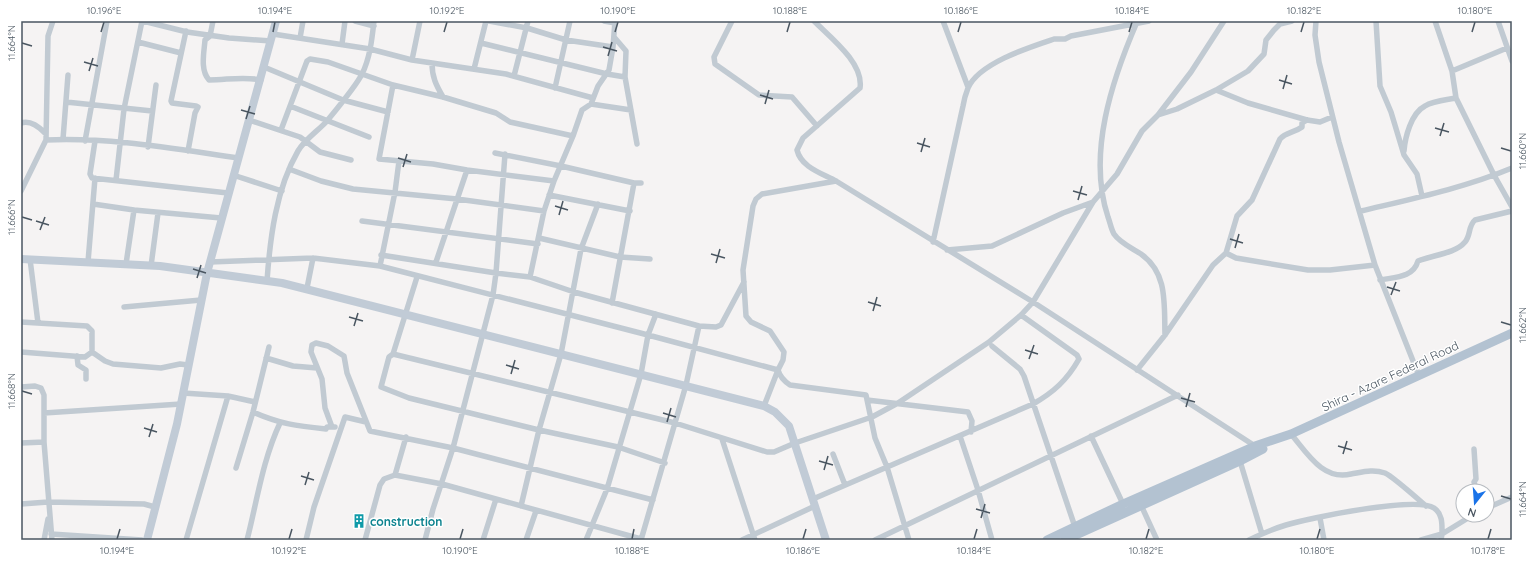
<svg xmlns="http://www.w3.org/2000/svg" width="1533" height="561" font-family="Quicksand,sans-serif">
<style>
.lines{fill:none;stroke-linecap:round;stroke-linejoin:round}
.street{stroke:#c1cad2;stroke-width:5.5}
.secondary{stroke:#c1cbd6;stroke-width:8}
.primary{stroke:#b3c2d1;stroke-width:9}
.ticks{fill:none;stroke:#4a5661;stroke-width:1.5}
.labels{text-anchor:middle;dominant-baseline:central;stroke-width:3;stroke-linejoin:round;paint-order:stroke}
.street-label{font-size:12px;fill:#4a5661;stroke:#fff}
.culture-label{font-size:12px;font-weight:bold;fill:#0d838f;stroke:#fff;text-anchor:start}
.neatline{fill:none;stroke:#4a5661;stroke-width:1.5}
.ticks-label{font-size:10px;text-anchor:middle;fill:#4a5661}
</style>
<rect width="100%" height="100%" fill="#f5f3f3"/>
<g class="lines">
<path class="street" d="M143 21 187 32 229 38 271 41
M213 21 210 36 205 40C204 53 200 70 209 80 227 80 243 76 261 80
M355 21 374 26
M489 21 527 28 566 40 613 47
M604 21 615 23
M732 21 714 57 715 64 759 95 792 97 817 126
M814 21C830 37 864 63 860 88L803 138 797 150C801 167 821 173 836 181L1033 302 1255 446
M943 21 968 87
M1316 21 1315 35 1319 62 1339 142 1375 265 1419 376
M1376 21 1380 86 1391 112 1404 155 1417 174 1422 196
M1435 21 1452 71 1456 98 1494 175 1512 207
M1498 21 1512 61
M1137 22C1112 80 1087 154 1108 217 1110 222 1111 229 1114 234 1120 243 1132 248 1141 254 1168 273 1164 304 1165 335
M186 31 171 101 172 103 196 106 198 107 195 113 188 151
M273 34 370 49 412 60 506 74 593 98
M614 37 626 51 625 77 637 144
M300 38 303 21
M138 42 181 53
M481 43 607 74 625 77
M342 44 345 21
M412 60 420 21
M432 63C432 77 436 85 443 97
M264 67 343 100 388 112
M474 69 486 21
M1452 71 1507 48
M514 76 528 21
M393 85 379 159 433 164 467 170 554 181
M555 88 570 21
M1216 90 1248 103 1307 120 1320 122 1332 117
M66 102 152 111
M591 104 631 110
M290 106 369 137
M1158 115 1191 72 1224 21
M249 120 300 137 320 152 351 160
M21 123C31 120 39 127 46 134
M281 130 307 61 310 59 328 62 393 85 443 97 496 113 510 122 573 136
M63 139 68 75
M46 140C110 137 175 149 239 158
M85 141 107 21
M95 141 90 174 92 178 228 193
M148 147 156 85
M1404 151C1405 138 1411 113 1425 106 1433 101 1446 100 1456 98
M495 153 561 166 634 183 612 303
M289 169 321 181 353 189 457 199 544 211
M233 175 282 191
M116 180 124 109 142 21
M634 183H641
M21 191 46 140 48 36 53 21
M549 195 630 211
M93 204 134 210 221 218
M1361 211C1411 199 1464 188 1512 168
M362 221 538 244
M539 238 620 257 650 259
M933 242 963 106C964 100 966 93 968 88 979 63 1030 47 1054 39H1065L1071 36 1149 21
M947 250 992 246 1063 213 1093 202
M1226 253 1237 216 1252 200 1280 139C1286 132 1294 133 1302 127V123L1307 120
M381 255 496 273 530 277 574 292 699 326 716 327 721 325 744 282
M30 259 38 323
M88 262 95 178
M210 262 313 258 380 266 648 335 778 370 783 360 784 352 770 331 751 322 746 316 743 270 753 206 756 199 762 194 836 181
M436 262 467 170
M126 264 134 210
M151 266 158 213
M380 266 395 192 399 161
M417 277 393 354 389 357 381 387 409 398 539 430 618 447 665 463
M530 277 544 211 554 181 573 136 582 110 591 104 598 86 609 70 613 47 615 21
M1380 280C1395 277 1413 278 1418 261 1432 255 1455 254 1465 242 1471 235 1468 226 1475 220L1512 211
M267 281C270 238 276 189 298 151 305 139 318 131 327 121 336 110 356 86 362 74 370 58 372 39 374 21
M307 288 313 258
M124 307 201 300
M21 322 87 326 92 331V352L85 357 21 352
M992 346 1020 369 1024 376 1075 527
M92 352 105 361 113 364 161 368 180 364 188 365
M393 354 675 423 767 452H774L795 443 872 417 898 403 989 342 1021 315 1033 302 1093 202 1117 174 1142 131 1158 115 1177 109 1216 90 1248 71 1264 54 1266 40 1274 30 1280 24 1292 21
M77 356 78 365 86 370V379
M266 358 293 366 317 368
M1137 370 1165 335 1213 265 1226 253 1236 258 1308 270H1330L1375 265
M21 387 35 386 41 388 44 395V442L52 540
M183 393 228 396 255 402
M867 400 968 412 972 421 971 432
M764 406 778 370C780 377 784 381 790 385L866 395 875 438 887 467 909 540
M253 412C280 424 297 426 326 429L327 427H335
M44 413 181 404
M332 427 325 408 322 379 311 352 312 345 316 343 328 346 344 356 347 373 370 431 453 448 653 500
M1291 434C1307 453 1323 481 1351 474 1363 472 1373 469 1385 473 1392 476 1418 499 1426 506
M960 436 978 490 992 540
M1091 436 1123 504
M722 439 755 540
M21 443 44 442
M1474 449 1476 479 1474 482 1477 491
M833 454 845 485
M1240 461 1262 534
M236 468 253 412 269 347
M395 475 406 437
M813 499 1033 404C1054 392 1067 380 1079 359L1077 355 1021 315
M21 504 48 502 144 504 155 507
M1141 505 1157 540
M521 506 539 430 561 354 581 249 598 204
M1487 508 1512 497
M1320 518 1324 540
M51 534 142 540
M44 540 48 519
M186 540 228 396
M247 540C257 501 263 459 280 423
M306 540 314 507 345 417 366 422
M365 540 380 485 384 479 395 475 442 484 641 539
M425 540 433 509 453 448 493 295 496 273 505 154
M483 540 496 499
M526 540 536 511
M586 540 607 489 641 374 648 335 656 314
M641 540 686 385 699 326
M742 540 815 506
M875 540 1178 395
M1249 540C1261 534 1273 529 1286 525 1309 518 1416 496 1434 508 1443 514 1442 525 1442 534L1421 540
M1441 540 1442 534 1473 515"/>
<path class="secondary" d="M21 259 160 266 282 283 764 406 775 412 789 426 826 540
M147 540 177 424 207 273 276 21"/>
<path class="primary" d="M1047 540 1123 504 1255 446 1291 434 1512 333
M1065 540 1240 461 1263 449"/>
</g>
<path class="ticks" d="M101 32 104 22M273 32 275 22M444 32 447 22M615 32 618 22M787 32 790 22M958 32 961 22M1129 32 1132 22M1301 32 1304 22M1472 32 1475 22M22 43 32 46M603 47 617 51M608 56 612 42M84 62 98 66M89 71 93 58M1279 80 1292 84M1283 89 1287 75M760 95 773 99M765 104 769 90M241 110 255 114M246 119 250 106M1435 128 1449 132M1440 136 1444 123M917 143 930 147M1501 148 1511 151M921 152 925 138M398 158 411 162M403 167 407 154M1073 191 1087 195M1078 200 1082 186M555 206 568 210M559 215 563 201M22 217 32 220M36 221 49 225M40 230 45 217M1230 239 1243 243M1235 248 1239 234M711 254 725 258M716 263 720 249M193 269 206 273M197 278 201 265M1387 287 1400 291M1391 295 1396 282M868 302 881 306M873 311 877 297M349 317 363 321M1501 322 1511 325M354 326 358 313M1025 350 1038 354M1029 359 1034 345M506 365 519 369M511 374 515 360M22 391 32 394M1181 398 1195 402M1186 407 1190 393M663 413 676 417M667 422 671 408M144 428 157 432M149 437 153 424M1338 446 1352 450M1343 454 1347 441M819 461 833 465M824 470 828 456M301 476 314 480M305 485 309 472M1501 496 1511 499M976 509 990 513M981 518 985 504M117 539 120 529M289 539 292 529M460 539 463 529M632 539 634 529M803 539 806 529M974 539 977 529M1146 539 1149 529M1317 539 1320 529M1488 539 1491 529"/>
<defs>
<symbol id="building-bare" viewBox="-9 -9 18 18"><path d="M-4-6H4V6H1V3H-1V6H-4ZM-2.5-4.3h1.7v1.8h-1.7ZM.8-4.3h1.7v1.8H.8ZM-2.5-1h1.7V.8h-1.7ZM.8-1h1.7V.8H.8Z" fill="#0f9aa8" stroke="#fff" stroke-width="2.5" paint-order="stroke"/></symbol>
</defs>
<g fill-rule="evenodd">
<use href="#building-bare" x="349" y="511" width="20" height="20"/>
</g>
<g class="labels">
<g class="street-label">
<text transform="translate(1390 376) rotate(-25)">Shira - Azare Federal Road</text>
</g>
<g class="culture-label">
<text x="370" y="521">construction</text>
</g>
</g>
<rect width="1533" height="561" fill="none" stroke="#ffffff" stroke-width="44"/>
<g transform="translate(1475 503) rotate(197)"><circle r="19" fill="#ffffff" stroke="#b7bbc0"/>
<path d="M0-3L7 15L0 10L-7 15Z" fill="#1a73e8"/>
<text y="-6" font-size="11" font-weight="bold" text-anchor="middle" fill="#4a5661">N</text>
</g>
<rect x="22" y="22" width="1489" height="517" class="neatline"/>
<g class="ticks-label">
<text x="104" y="14">10.196°E</text>
<text x="275" y="14">10.194°E</text>
<text x="447" y="14">10.192°E</text>
<text x="618" y="14">10.190°E</text>
<text x="790" y="14">10.188°E</text>
<text x="961" y="14">10.186°E</text>
<text x="1132" y="14">10.184°E</text>
<text x="1304" y="14">10.182°E</text>
<text x="1475" y="14">10.180°E</text>
<text transform="translate(11 43) rotate(-90)" y="4">11.664°N</text>
<text transform="translate(1522 151) rotate(-90)" y="4">11.660°N</text>
<text transform="translate(11 217) rotate(-90)" y="4">11.666°N</text>
<text transform="translate(1522 325) rotate(-90)" y="4">11.662°N</text>
<text transform="translate(11 391) rotate(-90)" y="4">11.668°N</text>
<text transform="translate(1522 499) rotate(-90)" y="4">11.664°N</text>
<text x="117" y="554">10.194°E</text>
<text x="289" y="554">10.192°E</text>
<text x="460" y="554">10.190°E</text>
<text x="632" y="554">10.188°E</text>
<text x="803" y="554">10.186°E</text>
<text x="974" y="554">10.184°E</text>
<text x="1146" y="554">10.182°E</text>
<text x="1317" y="554">10.180°E</text>
<text x="1488" y="554">10.178°E</text>
</g>
</svg>
